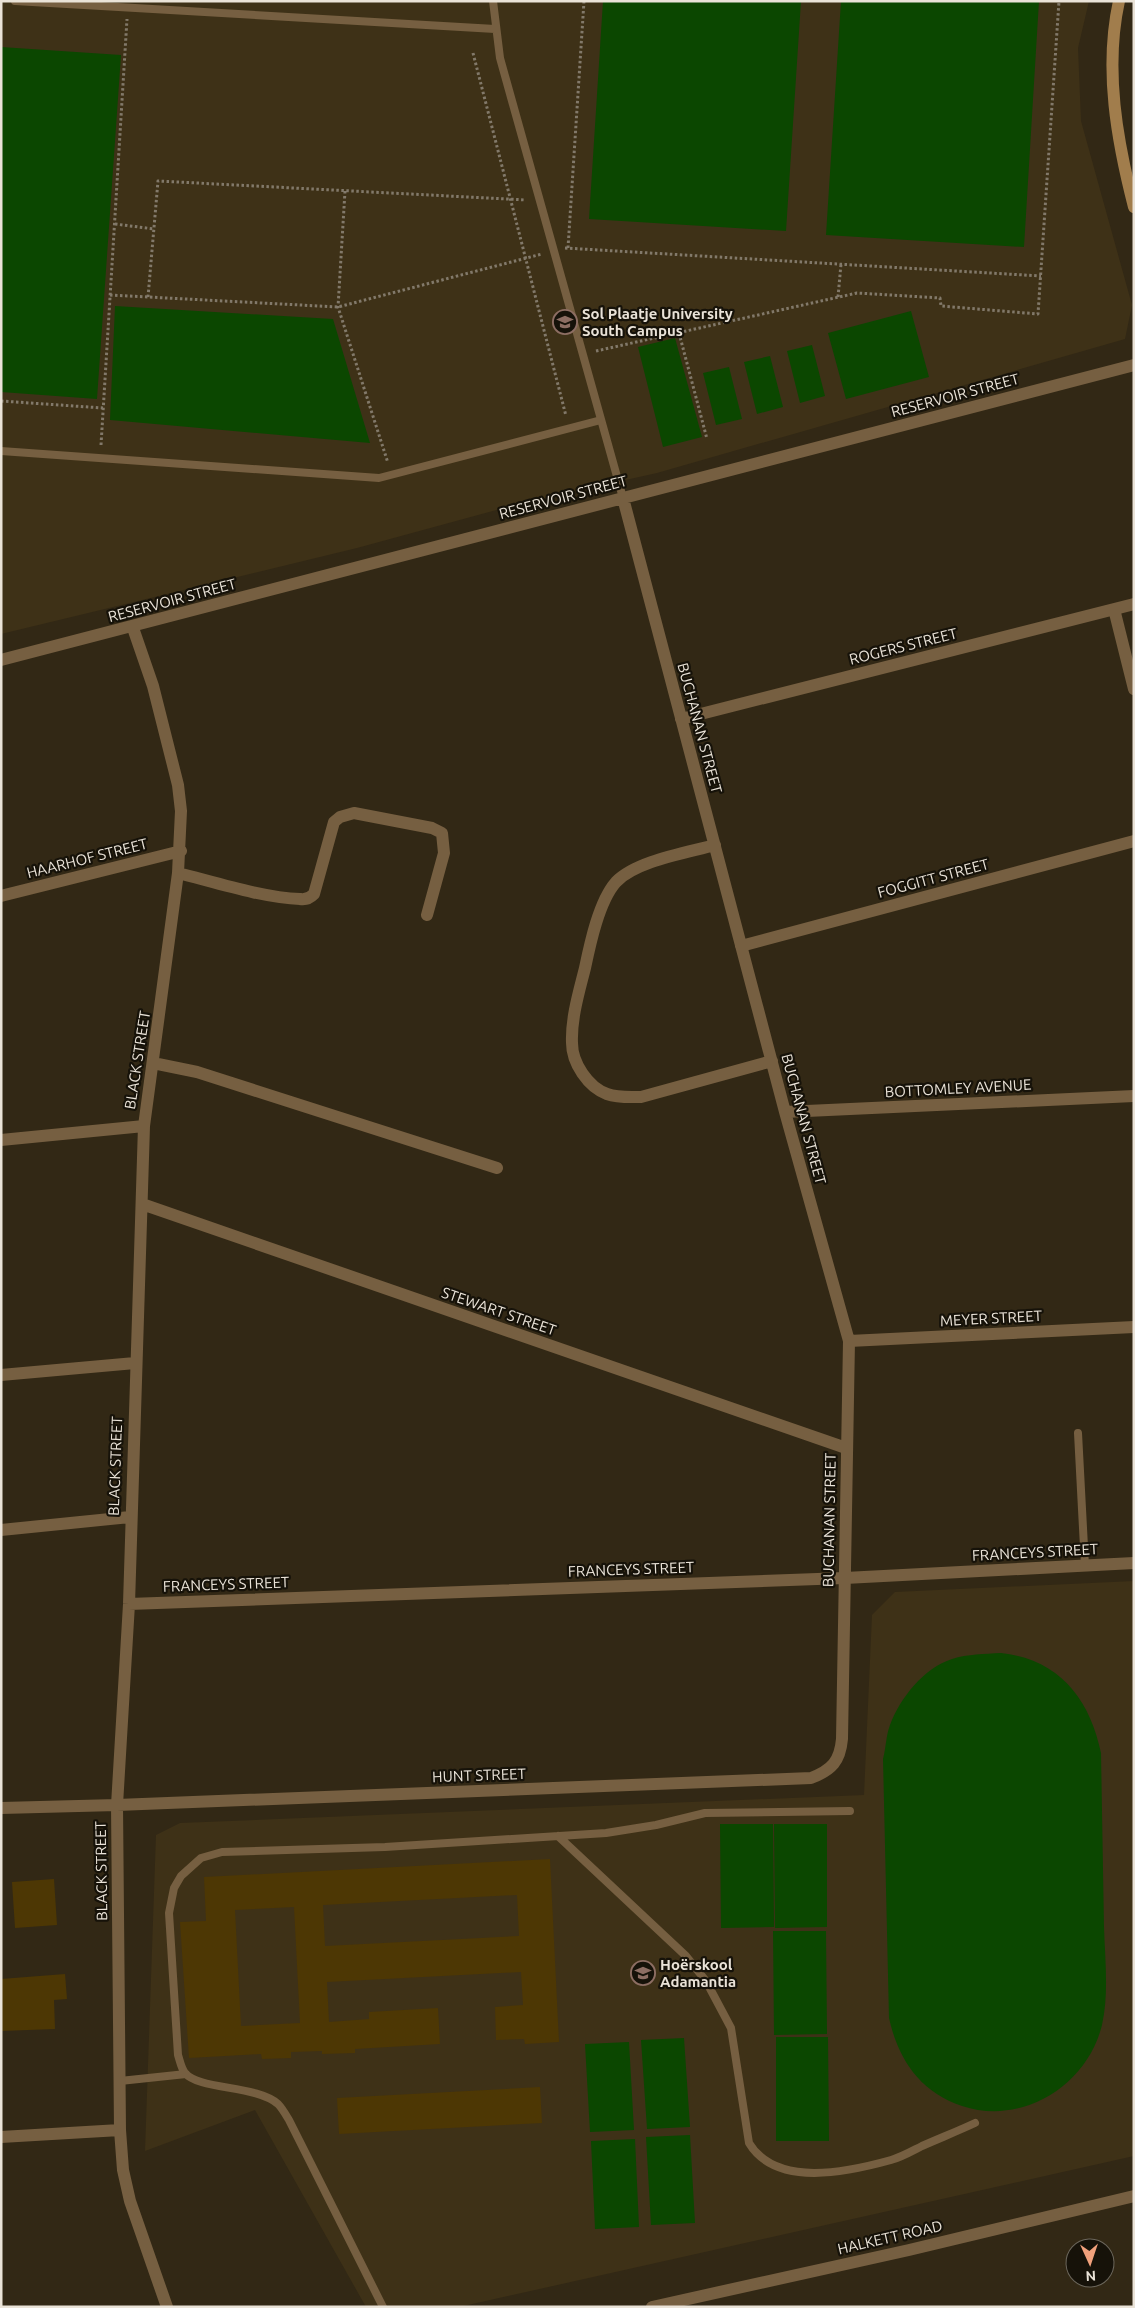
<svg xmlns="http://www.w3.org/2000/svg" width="1135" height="2308" font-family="Ubuntu,sans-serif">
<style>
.built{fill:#3e3117}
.green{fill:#0b4700}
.building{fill:#4d3704;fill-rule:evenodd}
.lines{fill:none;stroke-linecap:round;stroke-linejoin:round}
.path{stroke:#82796a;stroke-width:3;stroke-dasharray:2.5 2.5;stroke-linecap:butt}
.lane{stroke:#765f41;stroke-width:8}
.street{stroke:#765f41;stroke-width:12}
.secondary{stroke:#a17d4c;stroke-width:12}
.labels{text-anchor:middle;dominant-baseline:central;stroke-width:4.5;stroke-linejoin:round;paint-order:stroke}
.poi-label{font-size:15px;font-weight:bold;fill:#eae3d8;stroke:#161209;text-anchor:start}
.street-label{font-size:15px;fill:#eae3d8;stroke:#161209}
</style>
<rect width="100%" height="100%" fill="#322815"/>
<path class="built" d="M1 1H1089L1078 48 1081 121 1132 305 1125 339 657 473 522 503 357 548 1 634Z
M1134 1581V2156L459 2307H366L255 2110 145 2151 156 1835 180 1823 864 1795 872 1615 895 1592Z"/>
<path class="green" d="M603 1H801L786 231 589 219Z
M841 1H1039L1024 247 826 235Z
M1 47 121 55 97 399 1 392Z
M115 306 333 319 370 443 110 420Z
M911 311 929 377 846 399 828 333Z
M675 338 702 437 663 447 638 347Z
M812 345 825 396 800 403 787 351Z
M770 356 783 407 757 414 744 362Z
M729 367 742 419 716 425 703 373Z
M1001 1653C1059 1659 1090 1699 1101 1753 1102 1811 1103 1869 1104 1927 1105 1959 1109 1994 1102 2025 1087 2086 1022 2126 962 2106 920 2092 898 2059 889 2018L883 1759C886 1748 886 1735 890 1725 900 1698 924 1668 952 1659 968 1654 984 1654 1001 1653Z
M720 1824H773L774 1927 721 1928Z
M774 1824H827V1927L775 1928Z
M773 1931H826L827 2034 774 2035Z
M776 2037H828L829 2141H776Z
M684 2038 690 2127 647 2129 641 2040Z
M629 2042 634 2130 590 2132 585 2044Z
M690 2135 695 2223 651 2225 646 2137Z
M635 2139 639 2227 595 2229 591 2141Z"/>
<path class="building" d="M550 1859 559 2042 525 2044 524 2039 496 2040 495 2007 523 2005 521 1972 327 1982 329 2022 369 2019V2012L438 2008 440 2044 355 2049V2053L322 2054V2051L291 2052V2058L262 2059 261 2054 189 2058 180 1922 206 1921 204 1877ZM517 1895 519 1936 325 1946 323 1905ZM294 1907 300 2023 241 2026 235 1910Z
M54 1879 57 1925 15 1928 12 1882Z
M65 1974 67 1999 54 2000 55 2029 1 2031V1979Z
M540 2087 542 2123 339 2134 337 2098Z"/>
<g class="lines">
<path class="path" d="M473 53 566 416
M345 191 338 307 388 463
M115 224 154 229
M565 248 1041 276
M568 248 584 1
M110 295 338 307 542 254
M148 297 158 181 526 200
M838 297 841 264
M679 333 707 439
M596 351 857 293 940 298 941 306 1038 314 1059 1
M1 401 103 408
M101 445 127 19"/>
<path class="lane" d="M15 1 495 29
M493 1 500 58 623 498
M1 451 379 478 601 420
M1078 1433 1085 1566
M558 1836 686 1956 706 1981 731 2028 749 2143C776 2188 848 2172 891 2160 902 2157 912 2151 922 2146 940 2138 958 2131 975 2123
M120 2081 186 2074
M383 2307 289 2120C286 2115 282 2108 278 2104 256 2085 199 2090 185 2073 181 2068 180 2061 178 2055L169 1913 174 1888 181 1876 201 1858 222 1852 385 1847 606 1833 656 1825 705 1813 850 1811"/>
<path class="street" d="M1114 609 1134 689
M133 628 153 686 178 785 181 811 178 873 144 1126 129 1604 117 1805 120 2130 123 2170 130 2201 167 2307
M1 660 1134 365
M681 719 1134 604
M715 845C686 853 636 861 616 882 599 901 590 944 585 968 579 992 571 1018 572 1043 572 1063 588 1087 607 1094 618 1098 629 1097 641 1097L772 1061
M178 873C214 882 264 898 300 899 305 900 310 898 314 894L334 822 340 817 354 813 432 828 442 833 444 853 427 915
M1 896 181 851
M741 946 1134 841
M153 1063 197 1072 497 1168
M785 1112 1134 1096
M1 1140 144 1126
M142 1204 846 1448
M849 1341 1134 1327
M1 1375 135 1363
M1 1530 130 1517
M129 1604 845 1578 1134 1563
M1 1808 117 1805 811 1778C832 1770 840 1761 842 1739L849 1341 785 1112 623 498
M1 2137 120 2130
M652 2307 909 2250 1134 2196"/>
<path class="secondary" d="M1119 1C1104 69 1117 141 1134 207"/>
</g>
<defs>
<symbol id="university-ring" viewBox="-11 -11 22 22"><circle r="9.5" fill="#161209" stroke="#8d6e63" stroke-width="1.5"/><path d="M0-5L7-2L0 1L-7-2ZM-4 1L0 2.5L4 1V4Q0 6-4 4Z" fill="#8d6e63"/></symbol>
<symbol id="school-ring" viewBox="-11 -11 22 22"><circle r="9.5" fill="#161209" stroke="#8d6e63" stroke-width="1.5"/><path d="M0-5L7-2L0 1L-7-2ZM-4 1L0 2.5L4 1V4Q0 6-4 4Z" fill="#8d6e63"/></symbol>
</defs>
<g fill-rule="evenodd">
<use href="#university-ring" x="551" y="308" width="28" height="28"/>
<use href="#school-ring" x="629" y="1959" width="28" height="28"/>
</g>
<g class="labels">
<g class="poi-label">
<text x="582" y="313">Sol Plaatje University<tspan x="582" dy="17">South Campus</tspan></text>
<text x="660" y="1964">Hoërskool<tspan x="660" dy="17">Adamantia</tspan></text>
</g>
<g class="street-label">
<text transform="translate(955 395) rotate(-15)">RESERVOIR STREET</text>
<text transform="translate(563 497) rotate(-15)">RESERVOIR STREET</text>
<text transform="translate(172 600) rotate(-15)">RESERVOIR STREET</text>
<text transform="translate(903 646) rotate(-14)">ROGERS STREET</text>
<text transform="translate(700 728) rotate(75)">BUCHANAN STREET</text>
<text transform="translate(87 858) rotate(-14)">HAARHOF STREET</text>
<text transform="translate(933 878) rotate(-15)">FOGGITT STREET</text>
<text transform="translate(137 1060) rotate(-81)">BLACK STREET</text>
<text transform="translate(958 1088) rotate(-3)">BOTTOMLEY AVENUE</text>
<text transform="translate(804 1119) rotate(75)">BUCHANAN STREET</text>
<text transform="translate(499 1311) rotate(19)">STEWART STREET</text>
<text transform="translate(991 1318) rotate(-3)">MEYER STREET</text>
<text transform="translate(115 1466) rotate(-88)">BLACK STREET</text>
<text transform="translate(829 1520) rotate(-89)">BUCHANAN STREET</text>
<text transform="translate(1035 1552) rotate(-3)">FRANCEYS STREET</text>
<text transform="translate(631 1569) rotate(-2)">FRANCEYS STREET</text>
<text transform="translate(226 1584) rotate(-2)">FRANCEYS STREET</text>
<text transform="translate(479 1775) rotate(-2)">HUNT STREET</text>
<text transform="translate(101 1871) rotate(-91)">BLACK STREET</text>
<text transform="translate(890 2237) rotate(-13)">HALKETT ROAD</text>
</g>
</g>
<rect width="1135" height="2308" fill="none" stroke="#eae3d8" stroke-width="5"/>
<g transform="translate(1090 2263) rotate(177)"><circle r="24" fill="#161209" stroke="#6b665c"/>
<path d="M0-4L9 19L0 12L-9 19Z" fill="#f1a17c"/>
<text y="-8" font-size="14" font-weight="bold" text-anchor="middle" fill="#eae3d8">N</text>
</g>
</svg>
